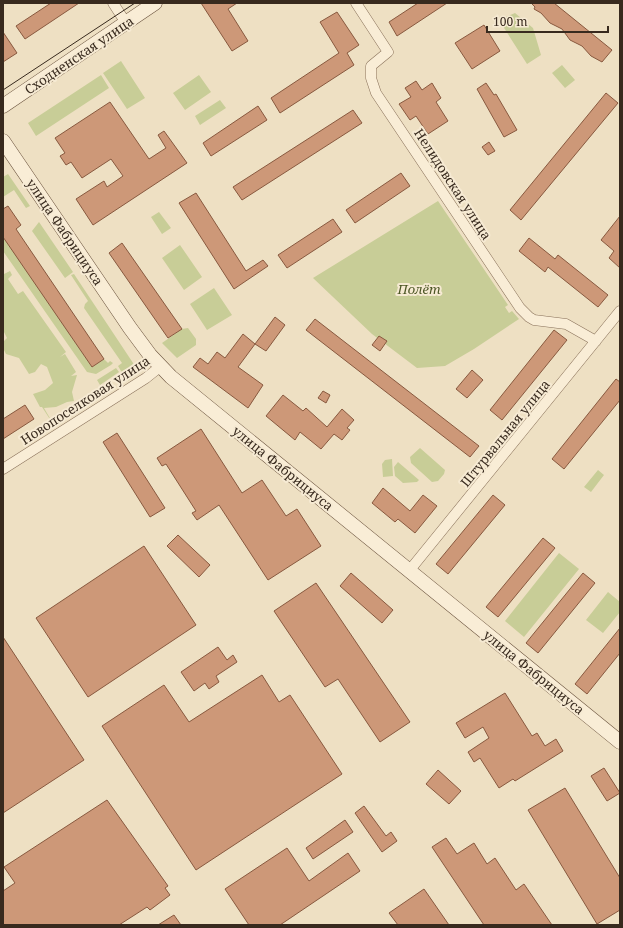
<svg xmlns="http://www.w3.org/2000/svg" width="623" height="928" font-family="'Noto Serif',serif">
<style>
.green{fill:#c8cd97}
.building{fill:#cd9878;stroke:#88593f}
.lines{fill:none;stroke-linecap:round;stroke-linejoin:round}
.street-casing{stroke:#89715a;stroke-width:11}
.secondary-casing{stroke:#6a523d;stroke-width:15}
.street{stroke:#f9edd6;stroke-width:10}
.secondary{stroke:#f9edd6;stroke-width:14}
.tram{stroke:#382a1e;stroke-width:1}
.labels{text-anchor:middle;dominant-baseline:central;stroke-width:4;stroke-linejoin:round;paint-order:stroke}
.street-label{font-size:13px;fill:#382a1e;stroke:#f6ead3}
.park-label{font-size:13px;font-style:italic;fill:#4b5524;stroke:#f6ead3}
</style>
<rect width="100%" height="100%" fill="#eee0c3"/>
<path class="green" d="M515 13 533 28 541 55 527 64 499 20Z
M121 61 145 98 127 109 103 73Z
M562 65 575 80 565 88 552 73Z
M101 75 109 88 36 136 28 123Z
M199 75 211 92 185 110 173 93Z
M220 100 226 108 200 125 195 116Z
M8 174 30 206 26 208 14 190 3 197V177Z
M438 201 508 305 505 307 509 313 512 311 519 319 474 349 445 366 417 368 372 334 313 278Z
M159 212 171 228 162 234 151 217Z
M39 222 73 272 65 278 32 231Z
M5 239 92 367 104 359 108 363 110 361 113 363 111 365 96 374 87 372 3 251V241Z
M180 245 202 277 184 290 162 258Z
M10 271 12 275 8 279 18 294 23 291 66 352 60 357 65 354 76 372 71 376 77 375 72 392 74 401 67 402 56 407 44 408 55 427 42 407H40L33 394 45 390 53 383 47 367 41 364 35 372 29 374 19 358 6 354 3 348V342L7 338 3 330V272L4 274Z
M74 274 139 372 128 381 129 378 126 374 124 376 118 366 122 363 84 308 85 304 88 301 71 275Z
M214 288 232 315 207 330 190 304Z
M188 328 196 339V345L177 358 162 343 182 329Z
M116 368 119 372 100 385 97 380Z
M420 448 445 470 444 474 438 481 432 482 411 463 410 457Z
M392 459 393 476 383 477 382 464 385 460Z
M398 462 419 480 417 482 403 483 395 476 394 467Z
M598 470 604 475 591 492 584 487Z
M559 553 579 569 524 637 505 621Z
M608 592 620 602V612L603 633 586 620Z"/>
<path class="building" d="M51 3H79L25 39 16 26Z
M201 3H237L228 9 248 41 232 51Z
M418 3H447L397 36 389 22Z
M531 3H554L612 50 602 62 591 56 582 46 570 40 562 29 550 23 541 13 534 9 535 7Z
M337 12 359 45 347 53 354 65 280 113 271 98 339 53 320 22Z
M484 25 500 51 472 69 455 43Z
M3 32 17 53 3 62Z
M416 81 422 90 432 83 441 98 436 102 448 121 428 134 416 116 410 120 399 104 411 97 405 88Z
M486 83 494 95 496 94 517 130 504 137 477 89Z
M606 93 618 103 521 220 510 210Z
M110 102 149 159 166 148 158 135 164 131 187 163 93 225 76 199 104 181 107 187 123 176 111 159 82 178 71 162 66 165 60 156 65 153 55 138Z
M258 106 267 120 211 156 203 143Z
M353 110 362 123 242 200 233 187Z
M489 142 495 151 488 155 482 147Z
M401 173 410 186 355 223 346 210Z
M196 193 246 271 263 260 268 266 234 289 179 203Z
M8 206 21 225 16 229 104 359 92 367 3 237V209Z
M620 216V268L609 258 614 251 601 240Z
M333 219 342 232 287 268 278 255Z
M529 238 555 259 558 255 608 295 598 307 548 267 545 272 519 251Z
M122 243 182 329 168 338 109 253Z
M275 317 285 325 266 351 255 344Z
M315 319 479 446 470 457 306 330Z
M554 330 567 340 502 420 490 410Z
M243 334 255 344 238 367 263 385 248 408 193 367 200 358 208 364 217 352 225 358Z
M379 336 387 341 380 351 372 345Z
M472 370 483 380 467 398 456 389Z
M616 379 620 382V400L564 469 552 459Z
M323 391 330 395 326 403 318 398Z
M283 395 303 411 306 408 327 427 342 409 354 420 347 428 350 430 342 440 334 434 321 449 300 432 295 440 266 416Z
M25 405 34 419 3 439V419Z
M201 429 242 493 262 480 286 516 297 509 321 546 268 580 219 505 197 520 192 513 196 511 166 464 162 466 157 458Z
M117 433 165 508 150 517 103 442Z
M383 488 410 511 423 495 437 506 415 533 398 519 395 522 372 503Z
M493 495 505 505 448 574 436 564Z
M178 535 210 565 199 577 167 546Z
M543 538 555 548 498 617 486 607Z
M144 546 196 625 88 697 36 618Z
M351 573 393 610 382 623 340 586Z
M583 573 595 583 538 653 526 643Z
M316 583 410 722 380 742 338 679 325 687 274 611Z
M620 628V653L587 694 575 684Z
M3 637 84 760 3 813Z
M218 647 227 660 233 655 237 662 216 676 219 682 209 689 205 683 194 691 181 672Z
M262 675 279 702 290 695 342 774 196 870 102 726 164 685 189 722Z
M505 693 532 736 537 733 545 746 556 739 563 751 515 781 513 779 499 788 480 758 474 762 468 752 489 738 483 727 465 738 456 723Z
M604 768 620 793 607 801 591 776Z
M438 770 461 791 449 804 426 784Z
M565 788 620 878V910L597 924 528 810Z
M107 800 168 886 165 888 170 895 150 910 147 907 119 925H3V891L15 883 4 867Z
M364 806 386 836 391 832 397 841 382 852 355 813Z
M345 820 353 832 313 859 306 848Z
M446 838 457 854 474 843 487 864 495 858 516 890 524 884 552 925H484L432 847Z
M287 848 309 881 348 853 360 871 280 925H249L225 889Z
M424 889 449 925H398L389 913Z
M174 915 181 925H158Z"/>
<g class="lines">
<defs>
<path id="street" d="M113 3 126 23
M356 3 388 52 371 66V78L376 93 520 308 529 317 534 320 566 324 596 341
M3 469 146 378 161 366
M409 571 620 311"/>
<path id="secondary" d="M3 106 155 3
M3 141 130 328 150 355 171 377 620 742"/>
</defs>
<use href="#street" class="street-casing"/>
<use href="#secondary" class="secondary-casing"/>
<use href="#street" class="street"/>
<use href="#secondary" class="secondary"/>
<path class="tram" d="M3 90 135 3"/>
</g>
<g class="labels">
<g class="street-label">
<text transform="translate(79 55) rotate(-34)">Сходненская улица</text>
<text transform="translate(453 184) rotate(57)">Нелидовская улица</text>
<text transform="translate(65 232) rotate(56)">улица Фабрициуса</text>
<text transform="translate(85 400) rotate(-33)">Новопоселковая улица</text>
<text transform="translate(505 433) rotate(-51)">Штурвальная улица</text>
<text transform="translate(283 468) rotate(39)">улица Фабрициуса</text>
<text transform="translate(534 672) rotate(39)">улица Фабрициуса</text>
</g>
<g class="park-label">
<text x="419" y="289">Полёт</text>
</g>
</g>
<rect width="623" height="928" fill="none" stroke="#382a1e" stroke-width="8"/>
<path d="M487 26v6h121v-6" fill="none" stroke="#382a1e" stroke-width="2"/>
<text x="493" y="26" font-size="12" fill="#382a1e" stroke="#f6ead3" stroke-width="3" paint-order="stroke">100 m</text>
</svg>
